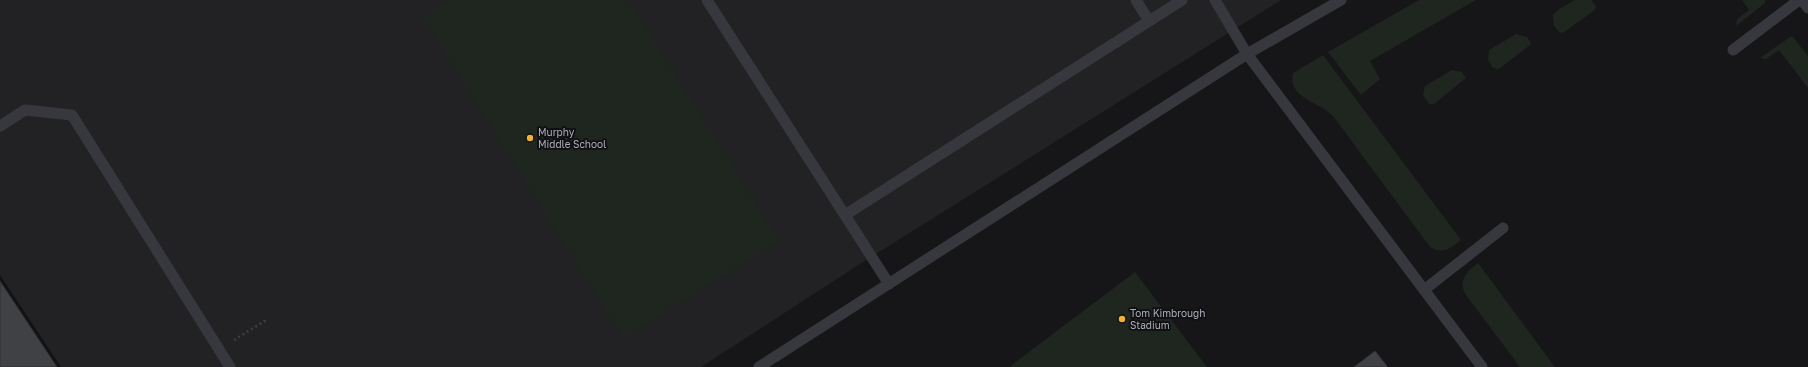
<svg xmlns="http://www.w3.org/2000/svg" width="1808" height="367" font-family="'Golos Text',sans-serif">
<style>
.built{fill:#222225}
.green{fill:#1e261f}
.shadow{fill:#0007}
.building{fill:#404145;stroke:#303034}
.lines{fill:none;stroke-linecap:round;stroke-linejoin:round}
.path{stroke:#3d3f44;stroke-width:2.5;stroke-dasharray:2 3;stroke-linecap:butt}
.service{stroke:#37383d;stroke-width:11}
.poi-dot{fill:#f2b134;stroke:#111113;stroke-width:1.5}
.labels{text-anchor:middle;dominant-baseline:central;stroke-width:4;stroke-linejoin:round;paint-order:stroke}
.poi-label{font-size:10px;fill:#a8adb8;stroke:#111113;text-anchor:start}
</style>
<rect width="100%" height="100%" fill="#161618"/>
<path class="built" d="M0 0H1281L860 264 701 367H0Z"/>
<path class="green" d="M449 0H629L780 241 623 339 422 17Z
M1419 0H1476L1370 61 1380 79 1361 95 1328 52Z
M1575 0H1591L1596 6 1595 10 1564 32 1560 33 1554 26 1553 15 1559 9Z
M1742 0H1765V3L1736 26 1737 19 1749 10Z
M1516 34 1527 37 1531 43 1529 46 1499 69 1493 68 1488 60 1489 50Z
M1790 37H1793L1808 56V88L1779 50 1766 59 1760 58Z
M1323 55 1461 240C1451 248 1443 255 1430 247L1333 116C1320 102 1287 98 1293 73Z
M1452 70 1462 72 1466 78 1434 104H1429L1423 95 1425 86Z
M1478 263 1555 367H1520L1466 295C1457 280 1467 272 1478 263Z
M1135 272 1207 367H1009Z"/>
<path class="shadow" d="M0 275 61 367H0Z
M1375 352 1390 367H1356Z"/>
<path class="building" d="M0 281 57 367H0Z
M1375 351 1388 367H1354Z"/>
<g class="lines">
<path class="path" d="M234 340 268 319"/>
<path class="service" d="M707 0 889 284
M1136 0 1149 21
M1215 0 1247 54 1482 367
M1802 0 1808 8
M1733 50 1799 0
M0 126 25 110 72 115 230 367
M845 215 1182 0
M1424 290 1503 228
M759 367 1247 54 1341 0"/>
</g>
<g class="poi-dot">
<circle cx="530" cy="138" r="4"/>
<circle cx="1122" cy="319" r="4"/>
</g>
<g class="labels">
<g class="poi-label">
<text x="538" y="132">Murphy<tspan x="538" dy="12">Middle School</tspan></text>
<text x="1130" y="313">Tom Kimbrough<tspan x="1130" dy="12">Stadium</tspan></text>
</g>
</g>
</svg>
